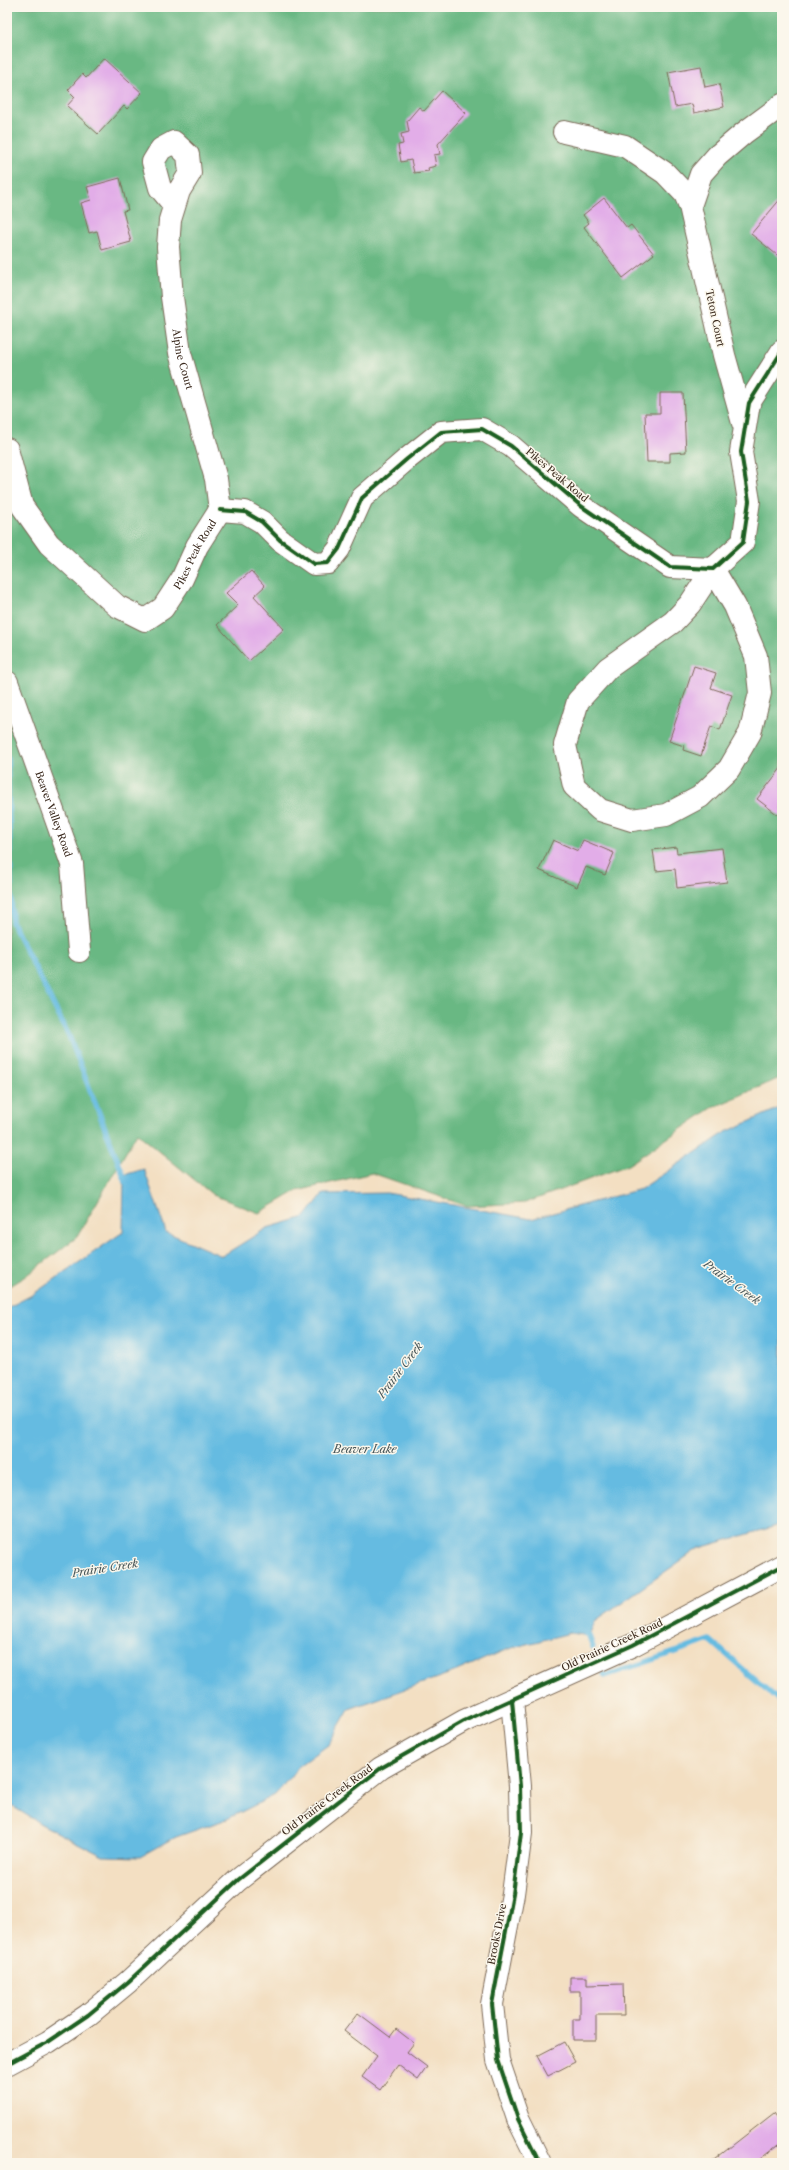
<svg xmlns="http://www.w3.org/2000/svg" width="789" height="2170" font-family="'Libre Caslon Text',serif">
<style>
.forest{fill:#69b883;stroke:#527150}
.water{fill:#65bbe1;stroke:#507280}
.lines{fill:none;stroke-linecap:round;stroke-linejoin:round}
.stream{stroke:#65bbe1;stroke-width:5.5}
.building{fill:#e2ade8}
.minor-casing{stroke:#7b6957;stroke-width:24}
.minor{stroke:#fff;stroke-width:22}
.cycleway-casing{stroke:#fbf7ec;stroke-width:6}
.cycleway{stroke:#1b5e20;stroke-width:4}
.labels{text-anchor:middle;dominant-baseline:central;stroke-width:3;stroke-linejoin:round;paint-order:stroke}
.street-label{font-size:10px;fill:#3b2a1e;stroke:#fbf7ec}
.water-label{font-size:11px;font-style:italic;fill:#485658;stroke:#fbf7ec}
</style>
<rect width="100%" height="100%" fill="#fbf7ec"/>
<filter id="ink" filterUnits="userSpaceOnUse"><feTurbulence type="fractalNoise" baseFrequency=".025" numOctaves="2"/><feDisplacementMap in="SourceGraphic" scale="8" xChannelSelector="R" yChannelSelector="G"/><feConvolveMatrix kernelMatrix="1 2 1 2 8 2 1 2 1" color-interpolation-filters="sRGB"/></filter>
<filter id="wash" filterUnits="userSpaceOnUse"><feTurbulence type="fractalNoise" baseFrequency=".012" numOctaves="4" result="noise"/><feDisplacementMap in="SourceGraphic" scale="16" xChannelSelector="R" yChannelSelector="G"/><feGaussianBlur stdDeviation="0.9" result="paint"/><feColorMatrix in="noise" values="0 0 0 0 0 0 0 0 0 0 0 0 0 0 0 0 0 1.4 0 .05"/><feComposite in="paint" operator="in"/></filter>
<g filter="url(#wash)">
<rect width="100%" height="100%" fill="#f3dfc2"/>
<path class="forest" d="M7 7H782V1077L712 1108 628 1165 525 1203 467 1206 372 1173 297 1191 259 1213 213 1195 137 1133 77 1237 25 1277 7 1288Z"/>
<path class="water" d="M782 1107V1522L773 1527 699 1548 595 1621 589 1636 570 1633 508 1649 454 1672 349 1709 328 1745 299 1766 275 1795 227 1819 176 1837 140 1857 103 1856 41 1824 7 1803V1308L32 1295 123 1232 124 1175 144 1169 166 1232 222 1256 267 1228 305 1217 323 1194 387 1193 531 1219 641 1189 726 1132Z"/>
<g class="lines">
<path class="stream" d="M7 757 12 922 69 1036 126 1182
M585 1632 589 1636 593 1647
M604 1674 605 1676 710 1640 782 1703"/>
</g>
<g id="blocks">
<path class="building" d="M104 58 142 93 127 109 124 106 98 134 67 106 75 97 68 90 82 74 86 78Z
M701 66 705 87 719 84 724 107 694 113 692 104 675 107 668 72Z
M442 91 466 113 438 144 440 154 434 155 436 166 428 168 429 171 414 173 411 160 401 162 398 145 403 144 401 134 409 132 407 121 419 107 424 111Z
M120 178 128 210 123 211 131 242 102 250 97 231 89 233 81 203 91 200 87 187Z
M782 197V259L751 234Z
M604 198 627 228 631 225 654 254 623 278 584 227 589 223 583 215Z
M660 393H683L686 452 670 453V462H647L645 413H660Z
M251 571 265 586 254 596 284 629 249 661 217 625 238 605 226 593Z
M694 666 716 673 711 688 732 695 720 730 711 726 701 756 683 750 684 746 669 741Z
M782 767V818L757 799Z
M553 840 578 851 583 840 614 853 605 875 586 867 577 887 539 870Z
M676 847 677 853 722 848 727 882 677 888 675 869 656 871 653 850Z
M570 1977H587V1985L623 1984 624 2015H596V2040H573V2019H580V1991H570Z
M358 2013 390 2037 396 2029 414 2043 407 2052 427 2067 418 2080 398 2065 380 2090 362 2077 377 2056 344 2031Z
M564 2042 575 2062 548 2076 537 2056Z
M774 2113 782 2124V2142L755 2163H710Z"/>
</g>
</g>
<g filter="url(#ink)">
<use href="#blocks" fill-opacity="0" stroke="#7b6957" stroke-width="1"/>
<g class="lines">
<defs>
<g id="minor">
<path d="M564 132 625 146 665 173 685 194 690 206"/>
<path id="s1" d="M174 205 160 188 153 162 161 149 174 142 188 155 190 173 179 191 170 220 168 247 172 297 180 353 216 479 220 510"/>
<path d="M743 423 724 355 690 206 701 174 717 156 744 133 782 105"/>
<path id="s2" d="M7 449 22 506 49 544 117 606 145 620 163 608 182 579 197 546 220 510"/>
<path d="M220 510 245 512 262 522 280 540 314 564 328 563 339 549 362 498 407 459 441 432 482 429 511 446 581 506 670 567 713 569 743 542 749 501 741 452 749 403 782 351"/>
<path d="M713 569 735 606 756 656 760 693 750 733 729 769 700 797 666 815 632 820 600 810 574 786 565 745 578 701 608 668 673 622 690 604Z"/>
<path id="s3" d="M7 682 72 864 79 951"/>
<path d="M512 1700 520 1786 521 1833 513 1894 492 2004 498 2060 518 2119 540 2163"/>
<path d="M7 2064 48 2042 88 2015 128 1982 238 1880 381 1768 464 1721 633 1645 782 1566"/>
</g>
</defs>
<use href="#minor" class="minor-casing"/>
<use href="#minor" class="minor"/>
<defs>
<path id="cycleway" d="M220 510 245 512 262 522 280 540 314 564 328 563 339 549 362 498 407 459 441 432 482 429 511 446 581 506 670 567 713 569 743 542 749 501 741 452 749 403 782 351
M512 1700 520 1786 521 1833 513 1894 492 2004 498 2060 518 2119 540 2163
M7 2064 48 2042 88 2015 128 1982 238 1880 381 1768 464 1721 633 1645 782 1566"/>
</defs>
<use href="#cycleway" class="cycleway-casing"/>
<use href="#cycleway" class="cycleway"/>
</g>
</g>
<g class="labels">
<g class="street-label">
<text transform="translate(715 318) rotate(78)">Teton Court</text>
<text stroke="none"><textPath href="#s1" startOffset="308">Alpine Court</textPath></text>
<text transform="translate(557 475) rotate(40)">Pikes Peak Road</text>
<text stroke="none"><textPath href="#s2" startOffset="313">Pikes Peak Road</textPath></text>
<text stroke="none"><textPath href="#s3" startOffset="140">Beaver Valley Road</textPath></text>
<text transform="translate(612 1645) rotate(-25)">Old Prairie Creek Road</text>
<text transform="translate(327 1800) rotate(-37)">Old Prairie Creek Road</text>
<text transform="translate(497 1934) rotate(-79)">Brooks Drive</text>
</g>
<g class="water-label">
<text transform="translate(732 1282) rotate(36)">Prairie Creek</text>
<text transform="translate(400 1370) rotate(-53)">Prairie Creek</text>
<text x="365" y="1449">Beaver Lake</text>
<text transform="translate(105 1568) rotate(-9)">Prairie Creek</text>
</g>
</g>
<rect width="789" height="2170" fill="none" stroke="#fbf7ec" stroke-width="24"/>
</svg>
